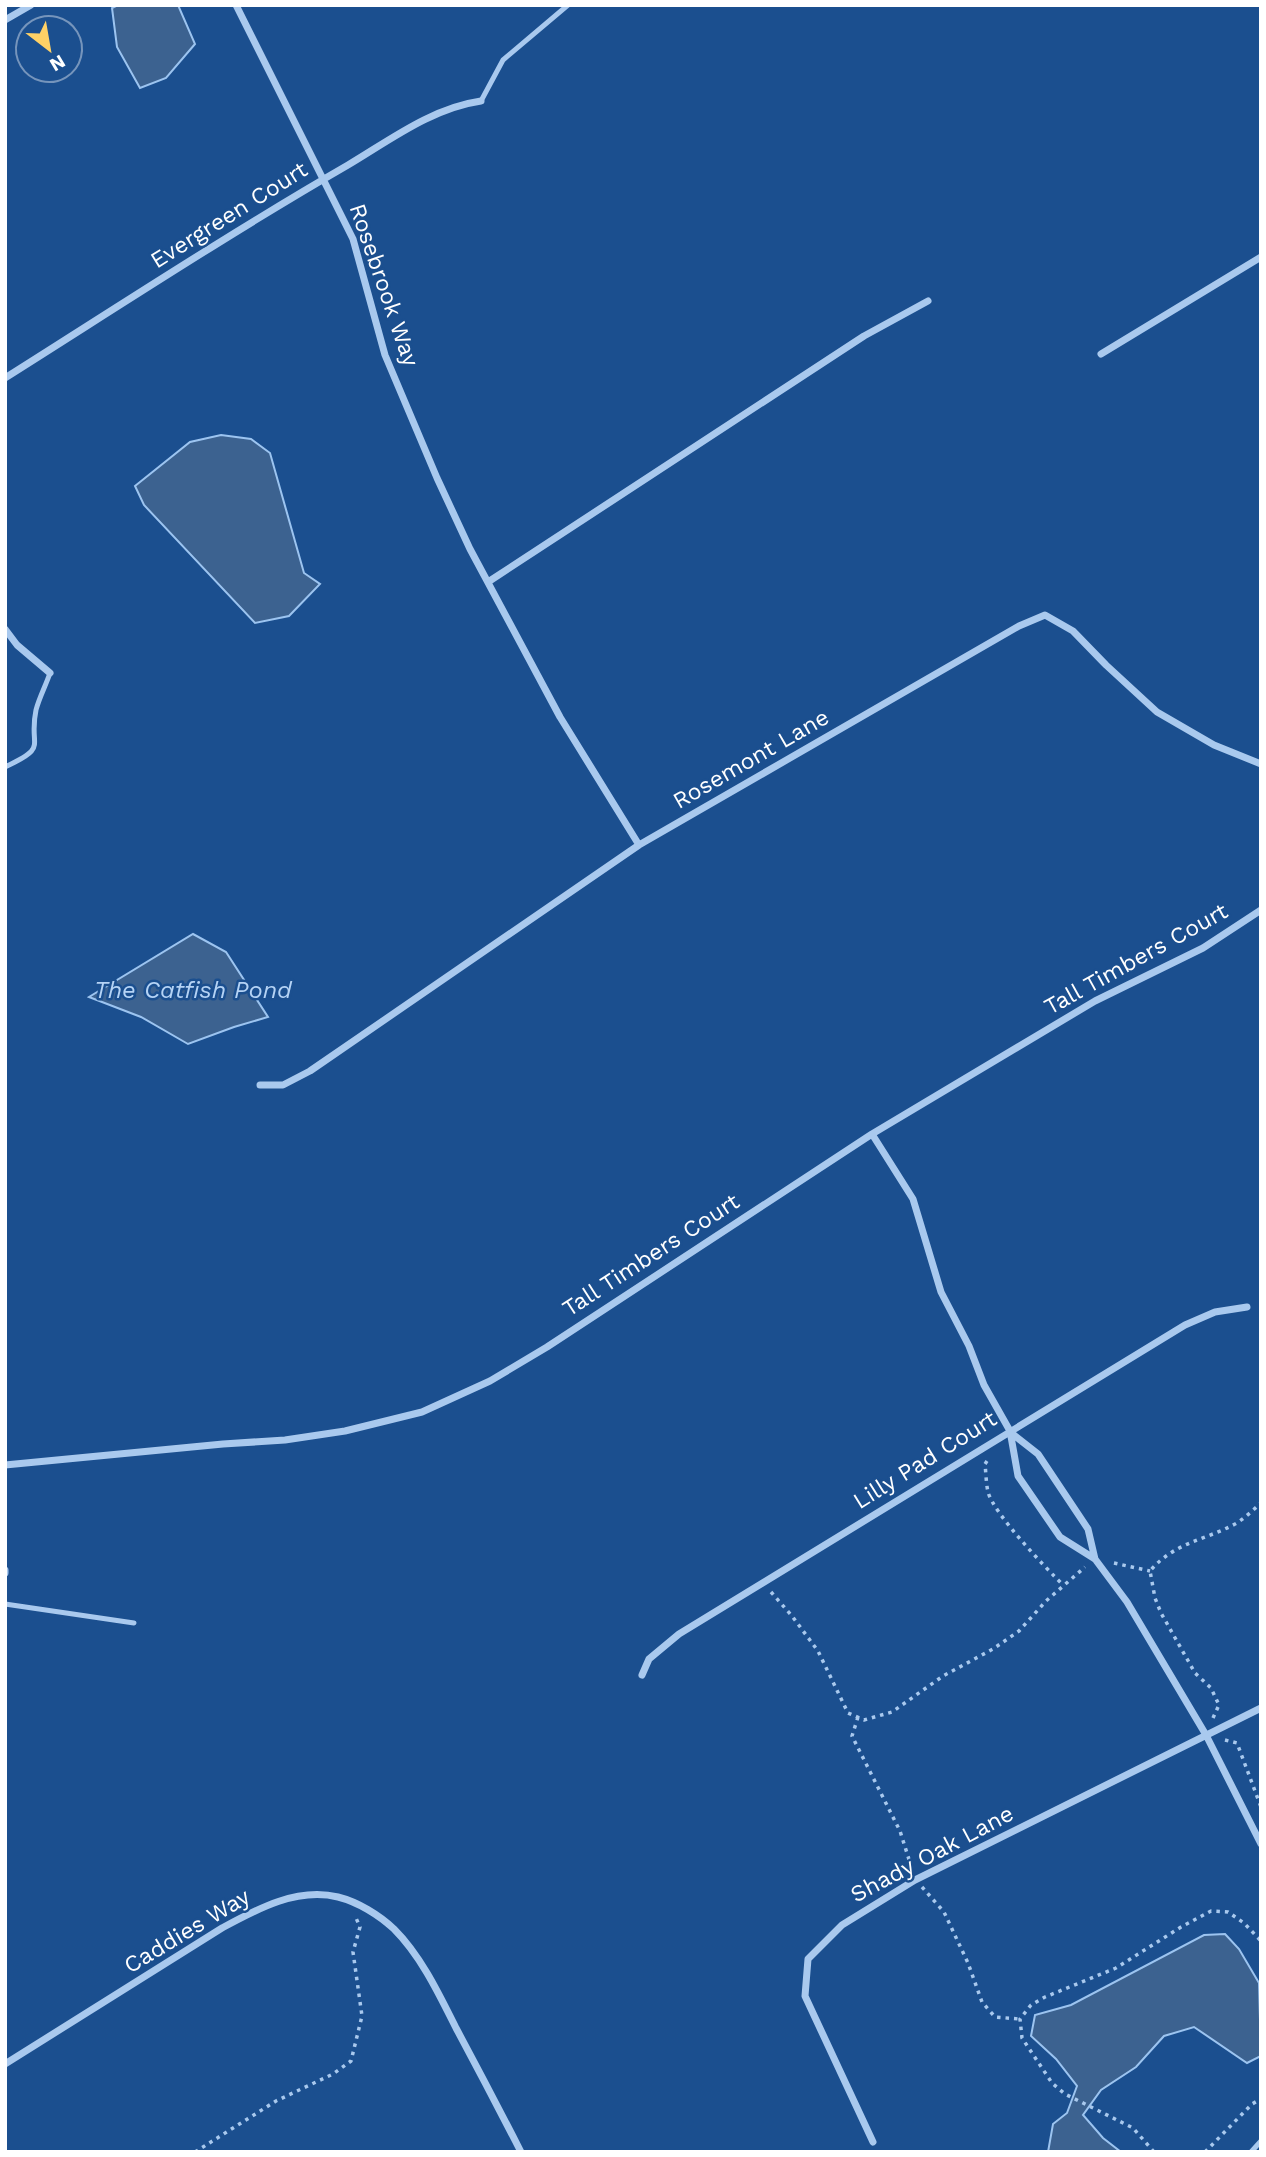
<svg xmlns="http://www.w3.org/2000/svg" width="1266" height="2157" font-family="'Work Sans',sans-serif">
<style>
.water{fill:#3c6290;stroke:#9cc4f0;stroke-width:2}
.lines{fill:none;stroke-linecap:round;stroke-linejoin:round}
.path{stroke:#a9c9ee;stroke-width:3.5;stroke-dasharray:3.5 5;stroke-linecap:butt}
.service{stroke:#a9c9ee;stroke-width:5}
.minor{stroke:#a9c9ee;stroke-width:7}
.labels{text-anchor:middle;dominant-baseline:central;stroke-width:5;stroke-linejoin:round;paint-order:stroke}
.street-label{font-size:23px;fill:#fff;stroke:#1b4f8f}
.water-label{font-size:24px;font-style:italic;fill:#b5d3f5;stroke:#1b4f8f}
</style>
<rect width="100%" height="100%" fill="#1b4f8f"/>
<path class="water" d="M118 5H178L195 44 166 78 140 88 117 47 112 8Z
M221 435 251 439 270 453 304 573 320 584 289 616 255 623 144 505 135 486 190 442Z
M193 934 226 952 268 1017 234 1027 188 1044 141 1017 89 997Z
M1225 1934 1239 1949 1259 1983 1261 2056 1247 2063 1194 2027 1164 2036 1136 2067 1101 2090 1083 2115 1103 2138 1121 2152H1048L1053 2124 1067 2113 1077 2086 1056 2059 1031 2036 1035 2015 1071 2005 1204 1935Z"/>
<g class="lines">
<path class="path" d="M987 1461 985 1464C986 1473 986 1483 988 1492 994 1514 1045 1567 1063 1585
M1114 1563 1150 1571
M771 1592 792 1616 818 1651 848 1713 864 1720 892 1712 943 1676 993 1649 1019 1631 1046 1601 1085 1567
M858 1717 852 1736 900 1831 912 1869
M1213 1718 1219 1705 1211 1688 1195 1673 1161 1613 1155 1598 1150 1571C1175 1542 1203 1541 1235 1524 1244 1519 1253 1510 1261 1503
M1225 1740 1237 1743 1261 1807
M922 1887 944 1912 968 1963 982 2002 995 2017 1019 2019
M195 2152 276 2101 333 2074 351 2061 362 2016 353 1952 360 1927 356 1918
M1154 2152 1133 2128 1065 2094 1052 2083 1022 2038 1020 2019 1031 2005 1045 1997 1116 1968 1181 1927 1211 1911 1228 1912 1244 1923 1261 1941
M1205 2152 1252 2104 1261 2099"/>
<path class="service" d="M481 101 503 60 568 5
M5 767C50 746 28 748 36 710 39 698 46 685 50 673
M5 1604 134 1623
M1251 2152 1261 2141"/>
<path class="minor" d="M236 5 353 239 385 355 437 478 470 549 560 717 639 845
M5 20 31 5
M1101 354 1261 257
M5 378C119 306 232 232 348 165 390 140 432 108 481 101
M488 582 864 336 928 301
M5 629 17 645 50 673
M260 1085H283L310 1071 639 845 1019 626 1045 615 1073 631 1106 665 1157 712 1214 745 1261 764
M872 1134 913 1199 941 1292 969 1346 984 1385 1010 1431 1018 1476 1060 1537 1095 1559 1127 1602 1206 1735 1261 1844
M1010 1432 1038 1454 1088 1529 1095 1559
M5 1465 223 1444 285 1440 345 1431 422 1412 490 1381 547 1347 872 1134 1095 1001 1203 948 1261 910
M5 1570V1573
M642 1675 649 1659 679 1634 1185 1325 1215 1312 1247 1307
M5 2064 222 1928C257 1909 297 1887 338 1897 358 1902 379 1915 394 1929 421 1956 439 1994 456 2028 478 2069 500 2111 521 2152
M873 2142 805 1996 808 1959 842 1925 915 1880 1261 1708"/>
</g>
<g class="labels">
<g class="street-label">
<text transform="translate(229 215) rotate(-32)">Evergreen Court</text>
<text transform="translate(384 285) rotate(71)">Rosebrook Way</text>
<text transform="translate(751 759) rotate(-30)">Rosemont Lane</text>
<text transform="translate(1136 959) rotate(-29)">Tall Timbers Court</text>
<text transform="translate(651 1255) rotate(-33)">Tall Timbers Court</text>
<text transform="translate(925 1460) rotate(-32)">Lilly Pad Court</text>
<text transform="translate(932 1854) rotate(-28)">Shady Oak Lane</text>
<text transform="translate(187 1931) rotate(-31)">Caddies Way</text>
</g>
<g class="water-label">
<text x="193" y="990">The Catfish Pond</text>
</g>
</g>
<rect width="1266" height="2157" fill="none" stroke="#ffffff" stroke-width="14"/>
<g transform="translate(49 49) rotate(149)"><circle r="33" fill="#1b4f8f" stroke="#7695bc" stroke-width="2"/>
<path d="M0-5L12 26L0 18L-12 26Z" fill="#ffd166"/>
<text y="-10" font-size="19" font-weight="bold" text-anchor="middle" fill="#ffffff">N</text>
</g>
</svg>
